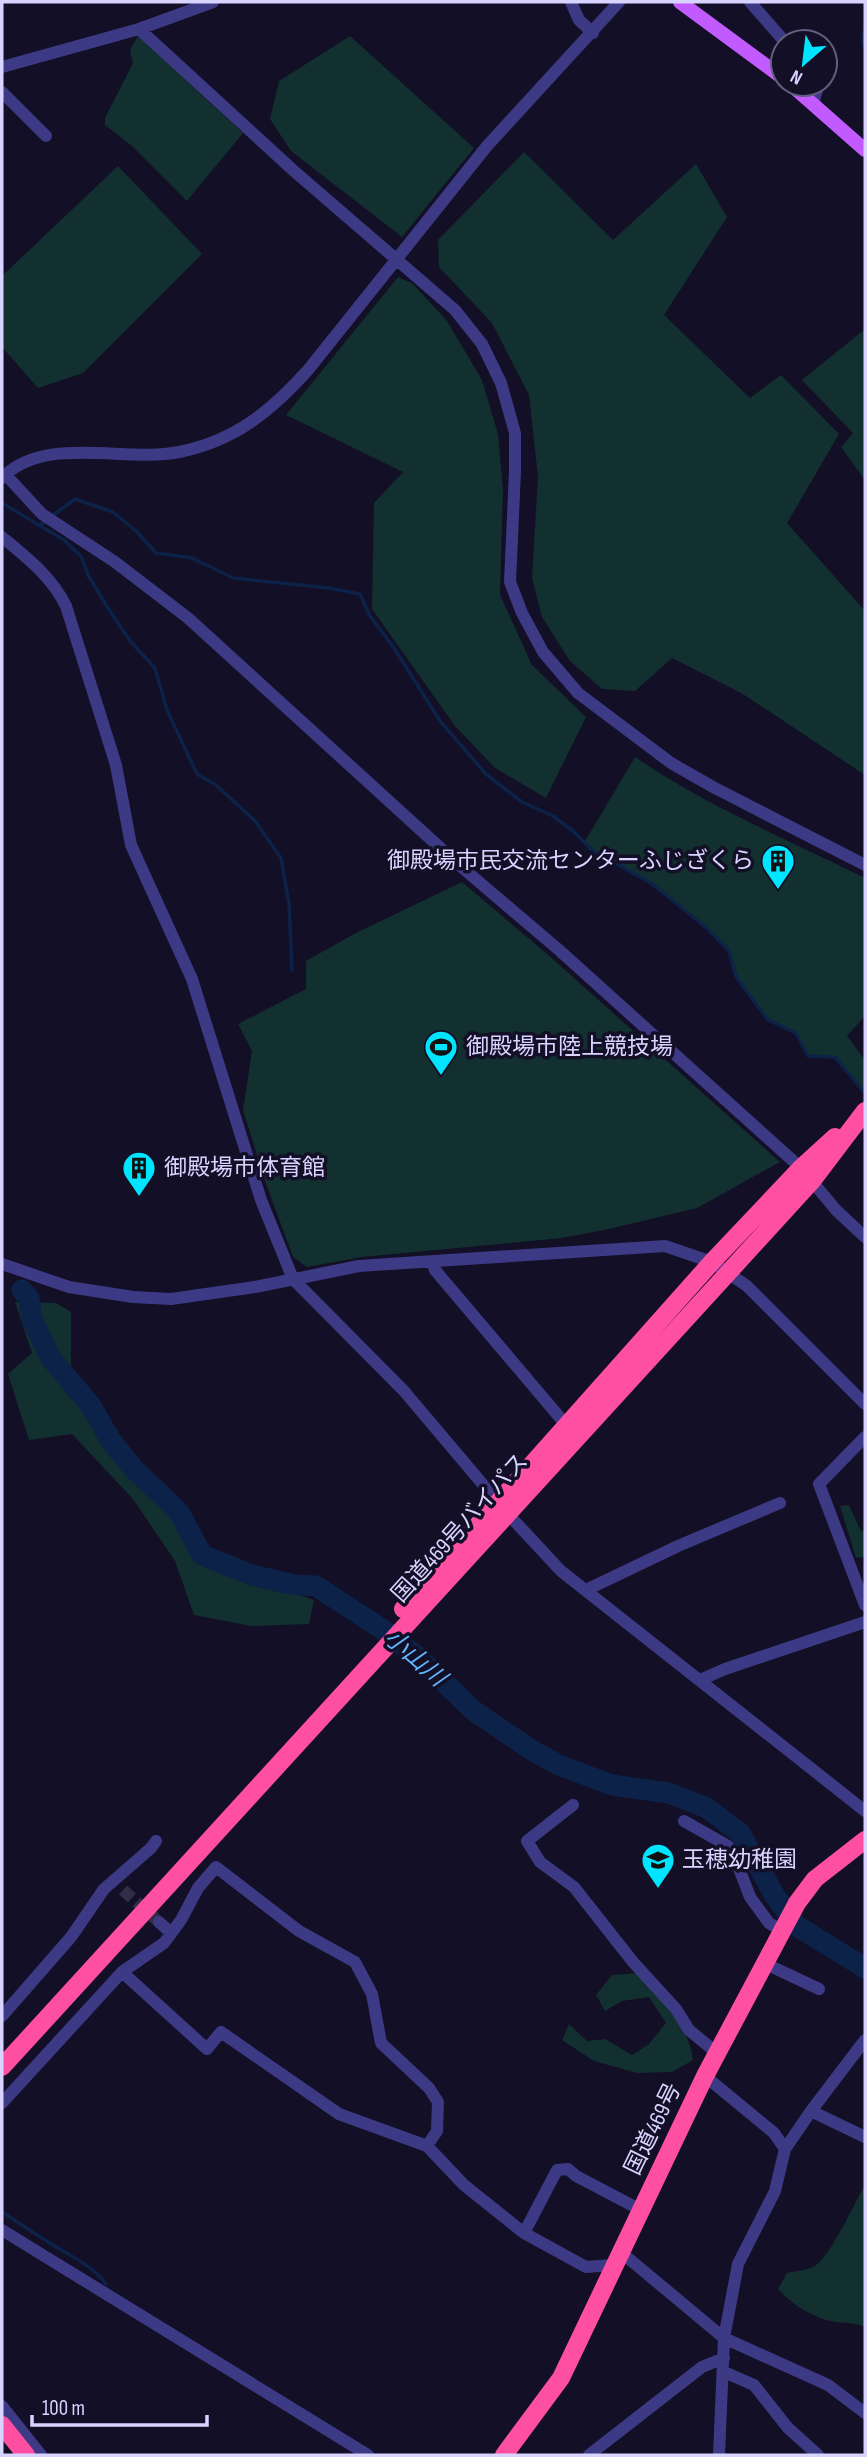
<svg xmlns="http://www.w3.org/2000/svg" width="867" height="2457" font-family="'Sofia Sans Condensed','Noto Sans JP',sans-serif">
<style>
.green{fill:#12302f}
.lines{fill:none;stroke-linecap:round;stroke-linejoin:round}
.stream{stroke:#0c2248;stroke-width:3.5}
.river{stroke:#0c2248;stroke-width:21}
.minor-tunnel{stroke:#312d47;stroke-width:12;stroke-dasharray:12 6;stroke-linecap:butt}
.minor{stroke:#3d3a85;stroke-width:12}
.major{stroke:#c25bff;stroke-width:14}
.highway{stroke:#ff4fa3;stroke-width:18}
.labels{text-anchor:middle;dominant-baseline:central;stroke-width:7;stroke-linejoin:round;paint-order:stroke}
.poi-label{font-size:23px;fill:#d9d4ff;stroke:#130f26;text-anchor:start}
.street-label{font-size:23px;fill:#d9d4ff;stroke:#130f26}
.water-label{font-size:24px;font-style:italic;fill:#62b6ff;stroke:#130f26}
</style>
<rect width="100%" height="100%" fill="#130f26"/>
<path class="green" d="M138 36 243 133 187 201 132 146 105 125V118L133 63 130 50Z
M350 36 474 148 402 237 291 151 270 119 279 81Z
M524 152 613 240 696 164 727 217 664 315 750 398 781 375 839 434 787 523 865 611V775L743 694 672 658 635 691 602 689 570 661 542 617 532 578 538 477 529 395 492 323 439 267 438 240Z
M118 166 202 254 83 373 38 388 2 347V276Z
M398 277 412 283 447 321 482 380 498 434 503 490 500 595 532 665 586 717 546 798 495 768 455 726 372 609 374 503 403 472 286 415Z
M865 329V480L841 447 853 433 802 380Z
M635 757C707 806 788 840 865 878V1016L847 1036 865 1060V1091L835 1057 808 1056 796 1033 768 1020 736 977 729 951 709 930 665 893 623 866 593 851 584 843Z
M462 882 546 953 780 1162 697 1208 609 1229 562 1238 362 1257 307 1267 293 1257 264 1178 243 1110 252 1051 238 1024 306 989V961L354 934Z
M15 1302 56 1303 71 1312V1373L108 1417 207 1565 314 1600 309 1624 251 1626 194 1615 175 1561 133 1499 72 1434 29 1440 8 1374 32 1353Z
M849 1505 861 1531 865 1530V1560L864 1557 856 1558 840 1506Z
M638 1973C658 1998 690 2027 693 2060L672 2072 637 2073 594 2061 562 2040 569 2024 587 2041 605 2039 632 2055 649 2044 666 2023 649 1997 622 2001 605 2011 596 1995 612 1975Z
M865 2185V2327C852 2321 839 2324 826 2320 807 2314 791 2303 778 2289L787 2273C795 2271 808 2270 815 2266 832 2254 853 2205 865 2185Z"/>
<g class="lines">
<path class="stream" d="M865 25 863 42 865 47
M2 503 64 540 81 556 88 575 111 613 131 642 155 668 167 710 197 774 216 785 255 821 281 858 289 904 292 970
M40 525 75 499 113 512 137 532 156 553 192 558 233 578 329 588 360 594 370 616 394 648 440 721 486 774 522 802 553 816 573 831 593 851 651 883 709 930 729 951 736 977 768 1020 796 1033 808 1056 835 1057 863 1091
M2 2212C19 2223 35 2234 53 2245 72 2257 92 2265 106 2284"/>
<path class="river" d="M22 1290 29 1299 32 1319 50 1357 91 1406 111 1441 134 1469 179 1512 202 1555 252 1575 295 1585 316 1586 388 1633 419 1658 474 1711 533 1751 559 1765 612 1785 669 1793 707 1808 740 1833 775 1896 797 1926 865 1968"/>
<path class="minor-tunnel" d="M123 1890 159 1922"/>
<path class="minor" d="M571 2 579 20 593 33
M750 2 785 42
M139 29 294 171 455 310 482 344 501 383 515 433V471L510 582 522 613 543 652 578 693 671 763 713 787 865 865
M2 67 139 29 213 2
M2 92 46 136
M813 103 819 84
M5 474 42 514 115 562 188 618 458 864 559 950 801 1168 836 1210 865 1237
M2 478C45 434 124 463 179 452 235 441 271 411 308 370L487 146 619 2
M2 537C27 558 51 576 66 606L116 765 131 845 192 979 261 1200 293 1279 404 1391 507 1513 561 1571 865 1811
M432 1262 435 1270 567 1426
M2 1264 69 1287 133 1297 171 1299 255 1287 359 1266 665 1246 712 1262 747 1286 865 1404
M865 1437 819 1484 865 1605
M586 1590 678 1546 780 1503
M700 1680 725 1669 865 1622
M573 1805 527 1841 540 1862 574 1887 633 1962 676 2009 689 2030 717 2053
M684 1821 728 1846 735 1858 750 1897 769 1923 781 1930
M159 1922 171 1933
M764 1963 819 1989
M122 1972 207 2049 221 2032 339 2114 427 2146 464 2185 524 2233 586 2267 614 2265
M2 2016 71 1937 104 1889 151 1848 156 1841
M705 2076 774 2133 785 2149 775 2191 738 2264 724 2338 719 2455
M2 2103 122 1972 164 1943 181 1920 198 1888 216 1867 299 1931 355 1962 372 1994 381 2043 429 2088 438 2102 437 2131 427 2146
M811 2111 865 2040
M785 2149 811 2111 865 2137
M2 2230 368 2455
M524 2233 557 2170 568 2169 576 2176 641 2210
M622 2253 724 2338 828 2385 865 2413
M724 2372 754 2385 788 2428 818 2455
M2 2406 41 2455
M589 2455 702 2367 724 2358"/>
<path class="major" d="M680 2 783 78
M790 84 865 150"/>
<path class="highway" d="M403 1609 712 1262 801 1168 835 1137
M2 2067 812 1181 865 1111
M2 2425 26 2455
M504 2455 561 2378 705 2076 797 1903 815 1879 865 1840"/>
</g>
<defs>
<symbol id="building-pin" viewBox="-11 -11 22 30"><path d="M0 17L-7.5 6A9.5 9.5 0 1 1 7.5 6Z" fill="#00e5ff" stroke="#130f26"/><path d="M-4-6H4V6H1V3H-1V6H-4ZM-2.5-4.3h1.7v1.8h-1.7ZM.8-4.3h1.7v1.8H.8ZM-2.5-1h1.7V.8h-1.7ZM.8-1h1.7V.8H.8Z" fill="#111"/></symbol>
<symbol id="stadium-pin" viewBox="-11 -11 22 30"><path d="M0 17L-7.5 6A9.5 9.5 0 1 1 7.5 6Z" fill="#00e5ff" stroke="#130f26"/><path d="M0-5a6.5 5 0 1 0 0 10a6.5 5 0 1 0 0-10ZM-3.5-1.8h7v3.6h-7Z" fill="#111"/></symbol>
<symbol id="school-pin" viewBox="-11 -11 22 30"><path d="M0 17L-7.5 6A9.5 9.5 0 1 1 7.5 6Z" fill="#00e5ff" stroke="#130f26"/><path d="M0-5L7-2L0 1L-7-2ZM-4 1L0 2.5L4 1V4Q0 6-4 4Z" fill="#111"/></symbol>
</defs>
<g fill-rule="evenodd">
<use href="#building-pin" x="759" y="842" width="38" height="52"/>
<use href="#stadium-pin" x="422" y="1028" width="38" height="52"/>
<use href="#building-pin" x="120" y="1149" width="38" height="52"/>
<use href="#school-pin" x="639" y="1841" width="38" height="52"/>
</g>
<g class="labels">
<g class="poi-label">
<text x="754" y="861" text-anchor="end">御殿場市民交流センターふじざくら</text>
<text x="466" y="1047">御殿場市陸上競技場</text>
<text x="164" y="1168">御殿場市体育館</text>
<text x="682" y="1860">玉穂幼稚園</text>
</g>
<g class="street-label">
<text transform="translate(460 1528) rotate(-48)">国道469号バイパス</text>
<text transform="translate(653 2129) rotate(-64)">国道469号</text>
</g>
<g class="water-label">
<text transform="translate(415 1658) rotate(41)">小山川</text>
</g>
</g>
<rect width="867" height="2457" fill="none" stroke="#d9d4ff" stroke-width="7"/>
<g transform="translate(804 63) rotate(208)"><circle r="33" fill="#130f26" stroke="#625e7d" stroke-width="2"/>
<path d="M0-5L12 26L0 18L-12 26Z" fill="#00e5ff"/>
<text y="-10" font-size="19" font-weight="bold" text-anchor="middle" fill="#d9d4ff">N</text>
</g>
<path d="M32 2415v10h175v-10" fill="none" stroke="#d9d4ff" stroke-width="3.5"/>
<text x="42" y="2415" font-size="21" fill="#d9d4ff" stroke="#130f26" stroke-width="5" paint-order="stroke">100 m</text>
</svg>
